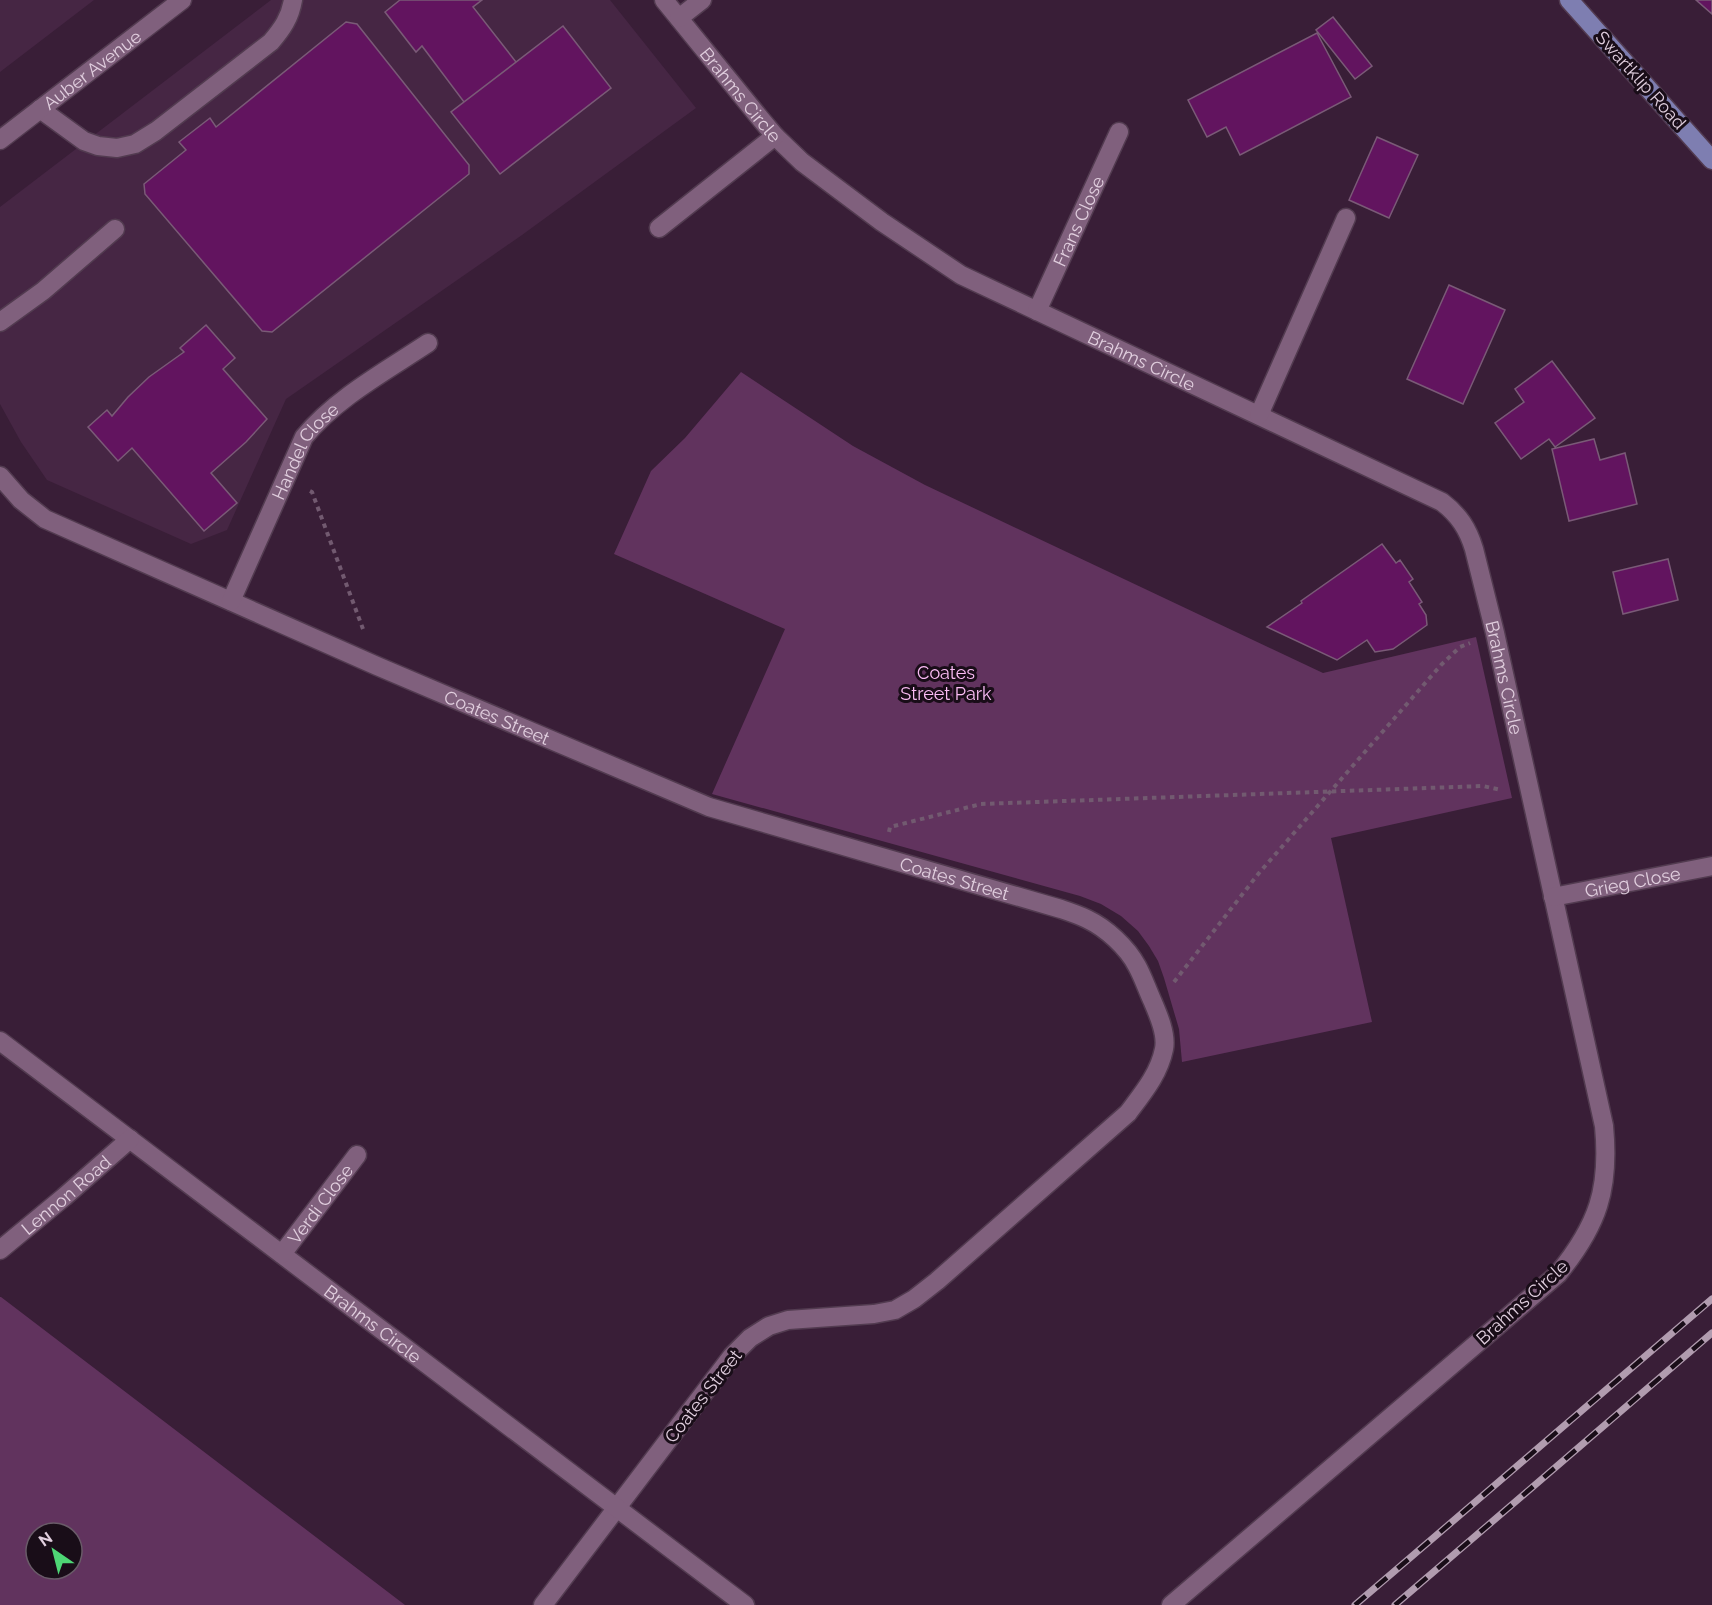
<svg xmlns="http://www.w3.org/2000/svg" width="1712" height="1605" font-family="Raleway,sans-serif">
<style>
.built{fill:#462644}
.green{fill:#61335e;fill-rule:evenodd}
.building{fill:#62145f;stroke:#7a5a77;stroke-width:1.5}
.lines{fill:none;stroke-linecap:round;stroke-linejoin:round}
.minor-casing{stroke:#523b50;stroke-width:21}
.major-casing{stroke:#523b50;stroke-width:21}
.path{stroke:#725a70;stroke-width:4;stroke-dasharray:4.5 4.5;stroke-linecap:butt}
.minor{stroke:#80607d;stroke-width:18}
.major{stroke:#7e7eb1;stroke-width:18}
.rail-casing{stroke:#b19caf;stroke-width:7}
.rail{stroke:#190d18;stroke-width:4.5;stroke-dasharray:14;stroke-linecap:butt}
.labels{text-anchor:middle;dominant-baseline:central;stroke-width:6;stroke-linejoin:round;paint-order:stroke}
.street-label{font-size:18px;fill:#e1cfdf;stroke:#190d18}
.park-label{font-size:18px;fill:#fbbcf5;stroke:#190d18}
</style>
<rect width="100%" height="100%" fill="#391e37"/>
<path class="built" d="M0 0H94L0 72Z
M271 0H610L696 108 522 235 286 399 227 530 191 544 47 480 21 442 0 404V207Z"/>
<path class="green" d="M741 372 853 446 925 485 1323 673 1476 637 1512 798 1331 838 1372 1022 1182 1062 1179 1029 1164 978 1158 961 1149 946 1138 931 1121 916 1101 904 1080 896 712 794 785 629 614 554 651 471 685 438Z
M0 1297H1L405 1605H0ZM36 1533H72V1569H36Z"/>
<path class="building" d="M400 0H482L473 7 516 62 464 102 422 46 416 52 385 12Z
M1696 0H1712V14Z
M1333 17 1372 66 1355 79 1316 30Z
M346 22 357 24 469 165V174L272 332 262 331 145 194 144 184 186 150 179 142 210 118 216 127Z
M563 26 611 88 500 174 451 112Z
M1317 33 1351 97 1240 155 1226 127 1207 137 1188 100Z
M1377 137 1418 155 1389 218 1349 200Z
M1449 285 1505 310 1463 404 1407 379Z
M206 325 235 358 223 369 267 419 246 442 211 473 237 503 204 531 132 448 118 461 88 427 107 410 112 416 128 397 149 377 184 352 180 348Z
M1552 361 1595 418 1555 447 1549 439 1521 459 1495 423 1524 402 1515 389Z
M1594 439 1600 460 1625 453 1637 504 1569 521 1552 449Z
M1382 544 1396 563 1400 560 1413 579 1409 582 1422 602 1419 604 1426 615 1427 625 1393 649 1375 652 1367 640 1337 660 1267 627 1302 603 1301 601Z
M1668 559 1678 600 1623 614 1613 572Z"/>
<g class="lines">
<defs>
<g id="minor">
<path id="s1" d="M664 0 759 117 775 136 802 162 882 222 961 275 1442 502C1459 515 1468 529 1474 549L1495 633 1604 1126C1610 1189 1598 1225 1558 1274L1171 1605"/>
<path d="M679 18 702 0"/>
<path d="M40 109 84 141 98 146 117 148 135 144 156 131 271 42C282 29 290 18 293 0"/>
<path id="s2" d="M0 140 182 0"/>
<path d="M659 228 775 136"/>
<path id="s3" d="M1037 311 1119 132"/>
<path d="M0 322 43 291 115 229"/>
<path d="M1259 415 1346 218"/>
<path id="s4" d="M0 476 21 500 45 519 377 666 709 807 1061 909C1070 912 1079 915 1087 919 1106 928 1127 947 1137 966 1143 977 1147 989 1152 1000 1158 1014 1167 1034 1164 1049 1159 1074 1143 1093 1128 1113L937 1281 914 1299 895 1310 874 1314 788 1320 769 1326 750 1338 732 1356 543 1605"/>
<path id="s5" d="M231 601 304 437C336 398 386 371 428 343"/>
<path id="s6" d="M1553 897 1712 866"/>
<path id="s7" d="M0 1041 745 1605"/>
<path id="s8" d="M0 1250 64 1197 130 1139"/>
<path id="s9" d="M282 1254 357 1155"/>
</g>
<path id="major" d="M1569 0 1712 160"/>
</defs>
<use href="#minor" class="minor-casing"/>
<use href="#major" class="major-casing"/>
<path class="path" d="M310 491 312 492 363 629
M889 832 890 827 981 804 1483 786 1501 790
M1174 982 1259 873 1441 665 1460 647 1470 643"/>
<use href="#minor" class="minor"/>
<use href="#major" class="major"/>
<defs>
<path id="rail" d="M1355 1605 1712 1299
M1395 1605 1712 1333"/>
</defs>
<use href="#rail" class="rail-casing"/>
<use href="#rail" class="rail"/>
</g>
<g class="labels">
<g class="street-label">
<text stroke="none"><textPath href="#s2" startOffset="116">Auber Avenue</textPath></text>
<text transform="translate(1641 80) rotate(48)">Swartklip Road</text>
<text stroke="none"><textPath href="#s1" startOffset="122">Brahms Circle</textPath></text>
<text stroke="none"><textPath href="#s3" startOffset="99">Frans Close</textPath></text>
<text stroke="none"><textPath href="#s1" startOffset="608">Brahms Circle</textPath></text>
<text stroke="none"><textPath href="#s5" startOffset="168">Handel Close</textPath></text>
<text stroke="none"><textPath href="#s1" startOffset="1130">Brahms Circle</textPath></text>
<text stroke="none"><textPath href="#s4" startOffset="556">Coates Street</textPath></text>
<text stroke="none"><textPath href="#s4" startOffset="1042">Coates Street</textPath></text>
<text stroke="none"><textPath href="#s6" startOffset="81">Grieg Close</textPath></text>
<text stroke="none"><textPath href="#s8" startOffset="86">Lennon Road</textPath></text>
<text stroke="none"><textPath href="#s9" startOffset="63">Verdi Close</textPath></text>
<text transform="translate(1522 1302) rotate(-42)">Brahms Circle</text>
<text stroke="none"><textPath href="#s7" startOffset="468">Brahms Circle</textPath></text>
<text transform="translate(703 1396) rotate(-52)">Coates Street</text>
</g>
<g class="park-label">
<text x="946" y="672">Coates<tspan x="946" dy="21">Street Park</tspan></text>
</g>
</g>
<g transform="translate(54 1551) rotate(325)"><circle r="28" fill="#190d18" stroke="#695b68" stroke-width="1.5"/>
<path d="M0-4.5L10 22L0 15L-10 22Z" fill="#4ed675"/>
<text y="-9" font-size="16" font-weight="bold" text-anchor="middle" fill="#e1cfdf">N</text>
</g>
</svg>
